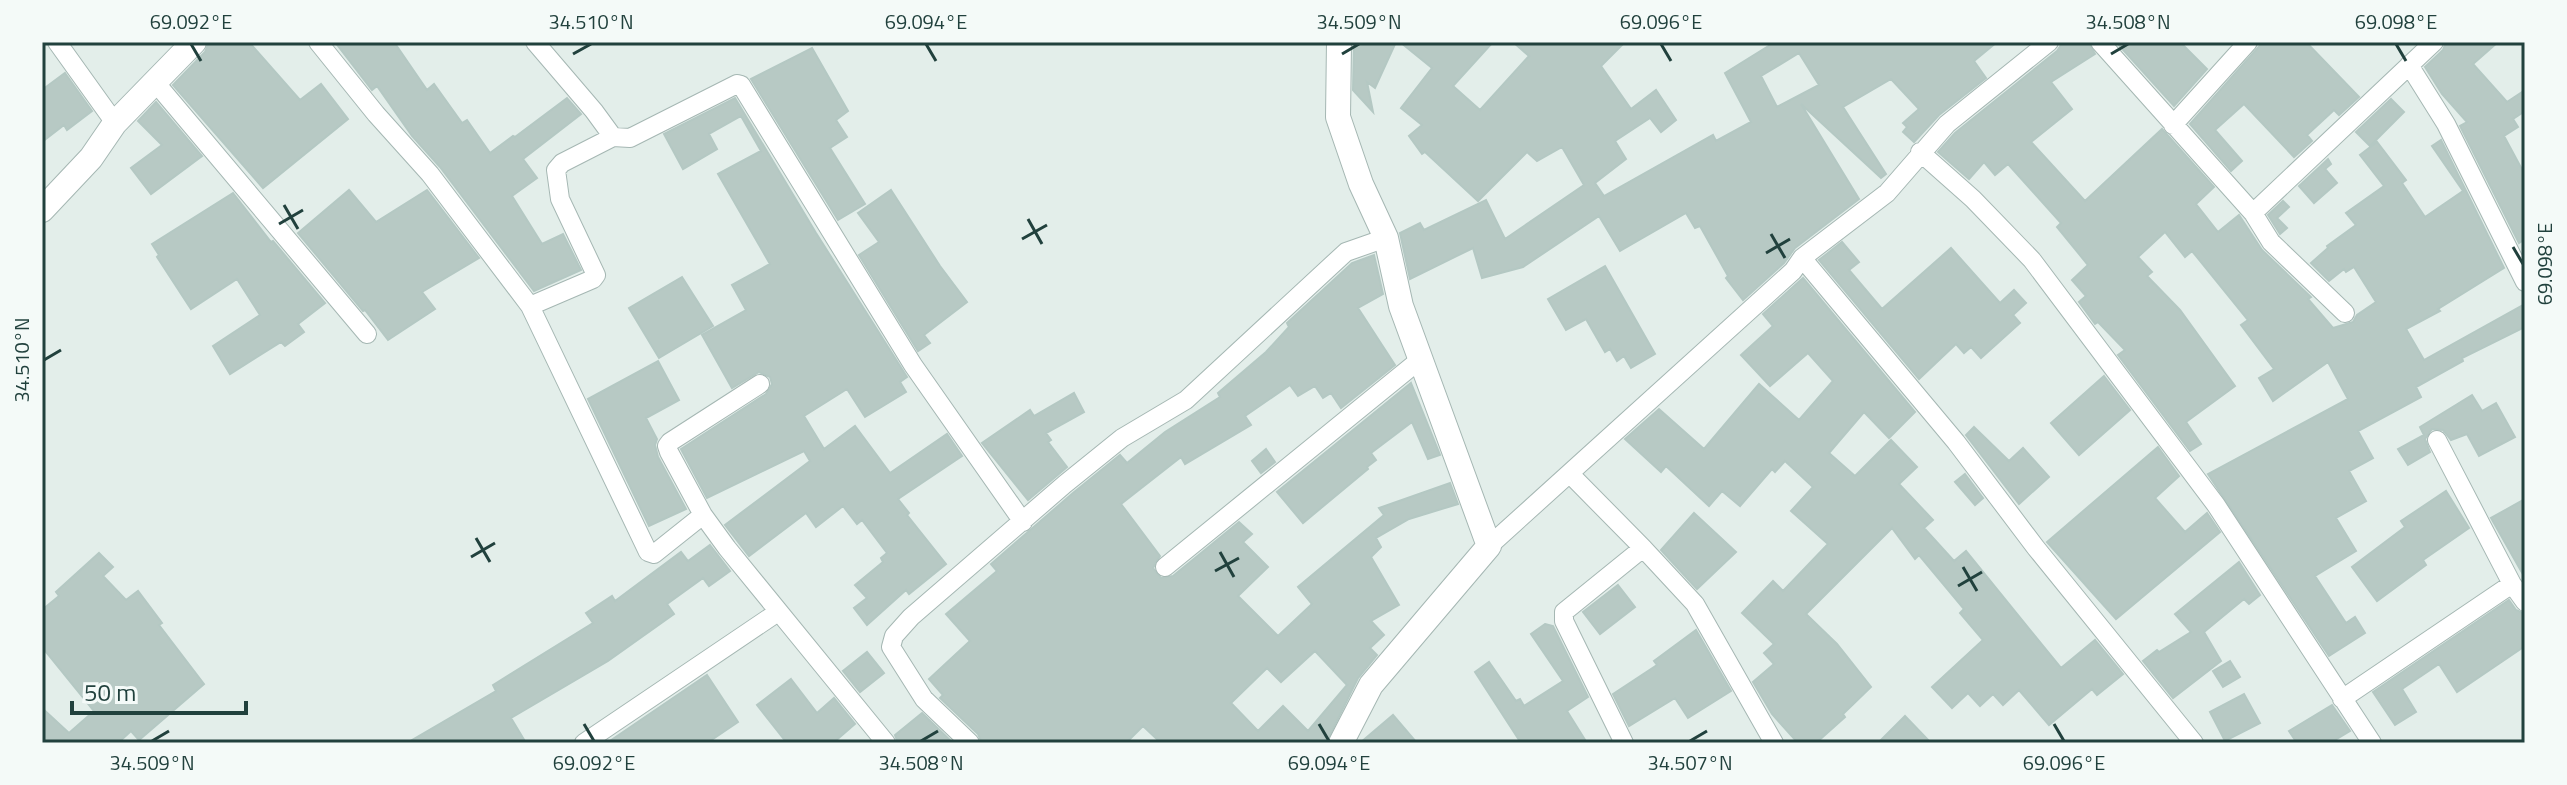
<svg xmlns="http://www.w3.org/2000/svg" width="2567" height="785" font-family="'Titillium Web',sans-serif">
<style>
.building{fill:#b7c9c4;stroke:#b4c8c3;stroke-width:2;fill-rule:evenodd}
.lines{fill:none;stroke-linecap:round;stroke-linejoin:round}
.minor-casing{stroke:#a5b7b3;stroke-width:20}
.tertiary-casing{stroke:#a5b7b3;stroke-width:26}
.minor{stroke:#fff;stroke-width:18}
.tertiary{stroke:#fff;stroke-width:24}
.ticks{fill:none;stroke:#21413d;stroke-width:3}
.neatline{fill:none;stroke:#21413d;stroke-width:3}
.ticks-label{font-size:20px;text-anchor:middle;fill:#21413d}
</style>
<rect width="100%" height="100%" fill="#e3eeea"/>
<path class="building" d="M209 42H249L300 100 321 84 348 119 263 188 173 85 205 52Z
M335 42H394L427 90 434 84 462 123 467 120 490 153 513 136 515 137 567 98 581 114 523 159 537 178 512 196 542 244 563 234 581 270 534 291 440 167 412 136 377 86 372 90Z
M1354 42H1396L1375 88 1367 82 1373 112 1353 90Z
M1400 42H1493L1453 86 1480 110 1529 56 1513 42H1625L1601 66 1631 109 1656 90 1676 120 1661 132 1650 118 1615 141 1626 159 1595 183 1604 196 1713 135 1716 141 1751 122 1725 73 1775 42H1997L1974 61 1986 78 1939 115 1914 142 1903 132 1907 127 1903 123 1919 109 1891 79 1843 107 1886 174 1881 178 1801 104 1859 199 1795 248 1784 263 1743 300 1726 278 1728 276 1700 226 1695 228 1686 213 1620 251 1599 216 1523 267 1482 278 1473 248 1410 279 1400 233 1420 223 1424 230 1486 200 1505 239 1584 185 1562 147 1537 161 1527 152 1478 201 1425 152 1422 154 1409 136 1422 125 1401 108 1432 68ZM1799 53 1819 85 1777 107 1761 76Z
M2063 42H2088L2095 54 2051 82 2072 109 2031 142 2085 201 2162 129 2214 187 2196 204 2218 232 2239 215 2262 250 2311 297 2308 299 2333 328 2353 322 2357 315 2376 302 2354 267 2346 272 2344 269 2329 281 2311 263 2328 248 2327 246 2356 225 2346 213 2384 186 2360 155 2377 142 2406 180 2402 183 2425 217 2463 191 2432 146 2441 140 2504 268 2438 309 2440 311 2406 329 2424 360 2525 304V327L2462 358 2463 361 2416 387 2421 397 2358 431 2373 458 2349 471 2366 501 2336 518 2356 551 2315 576 2346 623 2355 617 2365 633 2329 656 2208 474 2348 399 2328 362 2273 401 2259 378 2274 369 2241 325 2248 320 2192 251 2185 257 2165 232 2138 257 2152 272 2147 276 2180 310 2235 386 2186 422 2201 444 2190 451 2118 355 2125 350 2098 322 2095 324 2079 302 2086 296 2072 280 2088 265 2057 227 2061 223 2008 164 1995 175 1984 162 1969 179 1938 152 1955 133 2057 51Z
M2116 42H2180L2207 69 2174 106Z
M2263 42H2306L2359 97 2339 115 2334 110 2307 135 2312 141 2294 157 2244 104 2215 130 2242 161 2231 171 2190 124Z
M2446 42H2498L2473 64 2507 102 2525 90V111L2513 119 2518 127 2504 136 2525 175V239L2519 243 2460 126 2467 122 2442 94 2425 67 2443 50Z
M812 48 848 111 836 120 847 137 830 148 865 204 838 220 751 79Z
M65 73 92 111 67 130 64 125 42 142V90Z
M735 98 816 233 907 377 900 382 906 392 865 417 847 389 804 416 824 449 855 426 890 473 947 434 962 456 898 499 909 513 907 515 946 564 909 594 906 590 867 625 854 608 867 598 855 585 883 562 881 558 887 553 862 520 857 524 843 506 816 527 806 513 749 556 725 525 810 461 804 451 707 498 681 449 766 394 772 384 770 377 759 372 732 388 702 335 746 310 732 285 770 264 718 174 761 151 741 116 709 134 717 149 683 169 664 134Z
M2391 99 2404 112 2370 146 2356 132Z
M156 102 202 156 151 194 131 168 162 145 138 121Z
M2328 159 2331 164 2325 169 2337 183 2314 203 2299 186Z
M349 190 376 222 427 190 479 258 422 292 435 309 388 340 365 310 363 311 298 233Z
M891 190 940 266 967 302 924 335 930 343 918 351 859 255 879 242 858 213Z
M233 193 271 242 273 241 325 303 298 324 304 332 285 346 281 342 230 374 213 346 260 315 237 279 191 309 157 257 159 255 152 244Z
M2283 201 2289 207 2277 218 2287 228 2280 234 2268 215Z
M1842 242 1859 262 1849 270 1882 309 1951 248 2000 303 2014 290 2026 303 2013 315 2020 323 1981 358 1971 347 1964 353 1956 344 1919 379 1819 260Z
M1374 255 1383 294 1358 308 1395 365 1341 408 1331 393 1323 398 1315 386 1298 396 1290 385 1245 416 1251 425 1185 464 1181 457 1121 504 1160 556 1153 568 1161 578 1173 576 1239 522 1252 534 1243 542 1268 567 1238 596 1278 636 1312 604 1298 587 1384 515 1379 508 1450 483 1458 504 1409 519 1376 538 1381 547 1371 557 1399 605 1371 621 1384 635 1370 648 1377 655 1358 678 1326 743H1161L1143 726 1126 743H982L978 734 940 698 943 695 929 679 970 641 946 614 997 571 991 564 1073 493 1120 455 1127 463 1165 432 1220 397 1218 393 1266 352 1289 327 1287 323 1352 263ZM1315 651 1347 685 1308 731 1283 706 1258 731 1231 703 1267 668 1281 682Z
M1605 266 1655 354 1631 368 1624 356 1617 361 1610 349 1605 352 1586 319 1566 330 1548 299Z
M682 277 713 326 659 358 629 308Z
M1803 278 1915 412 1889 438 1864 412 1829 453 1855 476 1891 440 1917 467 1899 484 1933 520 1924 528 1954 561 1966 551 2061 668 2095 640 2123 674 2097 695 2092 689 2049 725 2019 690 2003 705 1993 694 1980 706 1968 693 1952 708 1932 687 1983 640 1960 613 1964 609 1919 555 1915 559 1892 528 1806 614 1837 644 1871 687 1843 714 1845 717 1816 743H1798L1772 714 1753 682 1774 664 1764 653 1774 644 1742 613 1773 581 1783 591 1828 544 1791 511 1813 487 1785 461 1775 472 1772 469 1740 506 1722 491 1709 506 1666 466 1661 472 1625 439 1659 409 1704 449 1759 384 1799 420 1833 381 1808 353 1770 386 1741 355 1773 326 1763 314Z
M658 361 679 400 646 418 657 439 655 445 658 457 686 509 649 526 588 399Z
M2104 376 2130 410 2079 455 2051 423Z
M1411 383 1440 455 1428 459 1412 422 1371 453 1376 460 1367 467 1368 469 1303 523 1277 492Z
M1074 393 1084 412 1046 433 1051 440 1048 442 1067 467 1028 500 982 443 1030 410 1034 416Z
M2472 395 2482 411 2496 403 2515 437 2479 456 2467 434 2451 440 2443 430 2432 429 2425 439 2430 452 2408 465 2398 449 2424 435 2420 427Z
M1974 427 2009 461 2023 448 2049 477 2019 504 1966 435Z
M2158 447 2179 476 2155 498 2185 532 2207 513 2220 532 2116 619 2047 542Z
M1266 449 1275 462 1261 473 1252 461Z
M1965 474 1983 498 1975 505 1955 482Z
M2446 491 2469 528 2423 560 2426 565 2377 601 2352 567 2405 527 2401 521Z
M2525 499V578L2491 518Z
M1694 513 1736 552 1697 589 1661 550Z
M710 545 730 571 709 586 703 578 667 604 674 614 608 661 511 718 526 743H407L496 691 493 685 593 623 586 613 612 596 615 601 681 552 688 561Z
M99 553 113 567 103 576 126 600 138 591 162 623 159 625 204 684 139 740 131 731 118 743H42V708L69 733 94 711 42 647V610L59 596 56 592Z
M2239 562 2260 595 2249 604 2244 599 2204 632 2221 661 2173 698 2143 661 2157 650 2159 652 2191 632 2175 614Z
M1618 585 1635 607 1600 634 1583 612Z
M2509 600 2516 610 2525 614V646L2457 692 2439 664 2402 689 2416 712 2395 725 2373 692Z
M1545 624 1553 626 1588 697 1567 711 1587 743H1521L1475 672 1489 662 1516 701 1520 699 1524 706 1563 681 1531 634Z
M1696 630 1731 691 1688 718 1675 698 1629 726 1613 694 1657 665 1654 661Z
M867 652 884 673 860 692 843 671Z
M2230 661 2240 677 2223 687 2213 671Z
M707 675 738 722 707 743H607Z
M791 679 817 713 834 698 855 724 833 743H787L757 705Z
M2244 694 2260 723 2225 741 2210 712Z
M2332 705 2350 731 2330 743H2297L2289 731Z
M922 713 953 743H898L895 735Z
M1393 715 1417 743H1360Z
M1905 716 1931 743H1878Z"/>
<g class="lines">
<defs>
<path id="minor" d="M57 42 115 123
M318 42 376 114 430 174 530 306 648 552 654 554 703 515
M2100 42 2253 213 2271 242 2345 313
M2409 65 2446 124 2525 282
M155 82 367 334
M2173 125 2248 42
M613 137 630 138 737 84 741 85 913 365 1023 522
M1920 152 1973 199 2032 260 2216 505 2372 743
M2253 213 2434 42
M1802 258 1956 442 2036 548 2194 743
M530 306 593 279 596 275 560 199 556 170 562 163 613 137 594 111 535 42
M760 384 670 442 667 446 669 452 703 515 727 548 886 743
M2437 440 2512 584 2525 602
M1570 474 1643 548 1695 604 1774 743
M1489 546 1793 271 1802 258 1887 193 1947 124 2049 42
M1165 567 1422 358
M2342 699 2512 584
M584 743 778 612
M970 743 924 699 891 647 894 636 911 617 1065 484 1122 438 1186 400 1346 252 1386 238
M1624 743 1564 621V612L1643 548"/>
<path id="tertiary" d="M1339 42 1338 117 1361 184 1386 238 1401 306 1489 546 1371 685 1341 743
M42 210 91 158 115 123 194 42"/>
</defs>
<use href="#minor" class="minor-casing"/>
<use href="#tertiary" class="tertiary-casing"/>
<use href="#minor" class="minor"/>
<use href="#tertiary" class="tertiary"/>
</g>
<path class="ticks" d="M191 44 201 61M926 44 936 61M1661 44 1671 61M2396 44 2406 61M573 54 591 44M1342 54 1359 44M2111 54 2128 44M284 205 298 229M1028 219 1042 244M279 224 303 210M1771 234 1785 258M1022 239 1047 225M2513 247 2523 264M1766 253 1790 239M44 360 61 350M476 538 490 562M1220 552 1234 577M471 557 495 543M1963 567 1977 591M1215 571 1239 558M1958 586 1982 572M584 724 594 741M1319 724 1329 741M2054 724 2064 741M152 741 169 731M921 741 938 731M1690 741 1707 731"/>
<rect width="2567" height="785" fill="none" stroke="#f4faf8" stroke-width="88"/>
<path d="M72 701v12h174v-12" fill="none" stroke="#21413d" stroke-width="4"/>
<text x="84" y="701" font-size="24" fill="#21413d" stroke="#f4faf8" stroke-width="6" paint-order="stroke">50 m</text>
<rect x="44" y="44" width="2479" height="697" class="neatline"/>
<g class="ticks-label">
<text x="191" y="29">69.092°E</text>
<text x="591" y="29">34.510°N</text>
<text x="926" y="29">69.094°E</text>
<text x="1359" y="29">34.509°N</text>
<text x="1661" y="29">69.096°E</text>
<text x="2128" y="29">34.508°N</text>
<text x="2396" y="29">69.098°E</text>
<text transform="translate(2545 264) rotate(-90)" y="7">69.098°E</text>
<text transform="translate(22 360) rotate(-90)" y="7">34.510°N</text>
<text x="152" y="770">34.509°N</text>
<text x="594" y="770">69.092°E</text>
<text x="921" y="770">34.508°N</text>
<text x="1329" y="770">69.094°E</text>
<text x="1690" y="770">34.507°N</text>
<text x="2064" y="770">69.096°E</text>
</g>
</svg>
